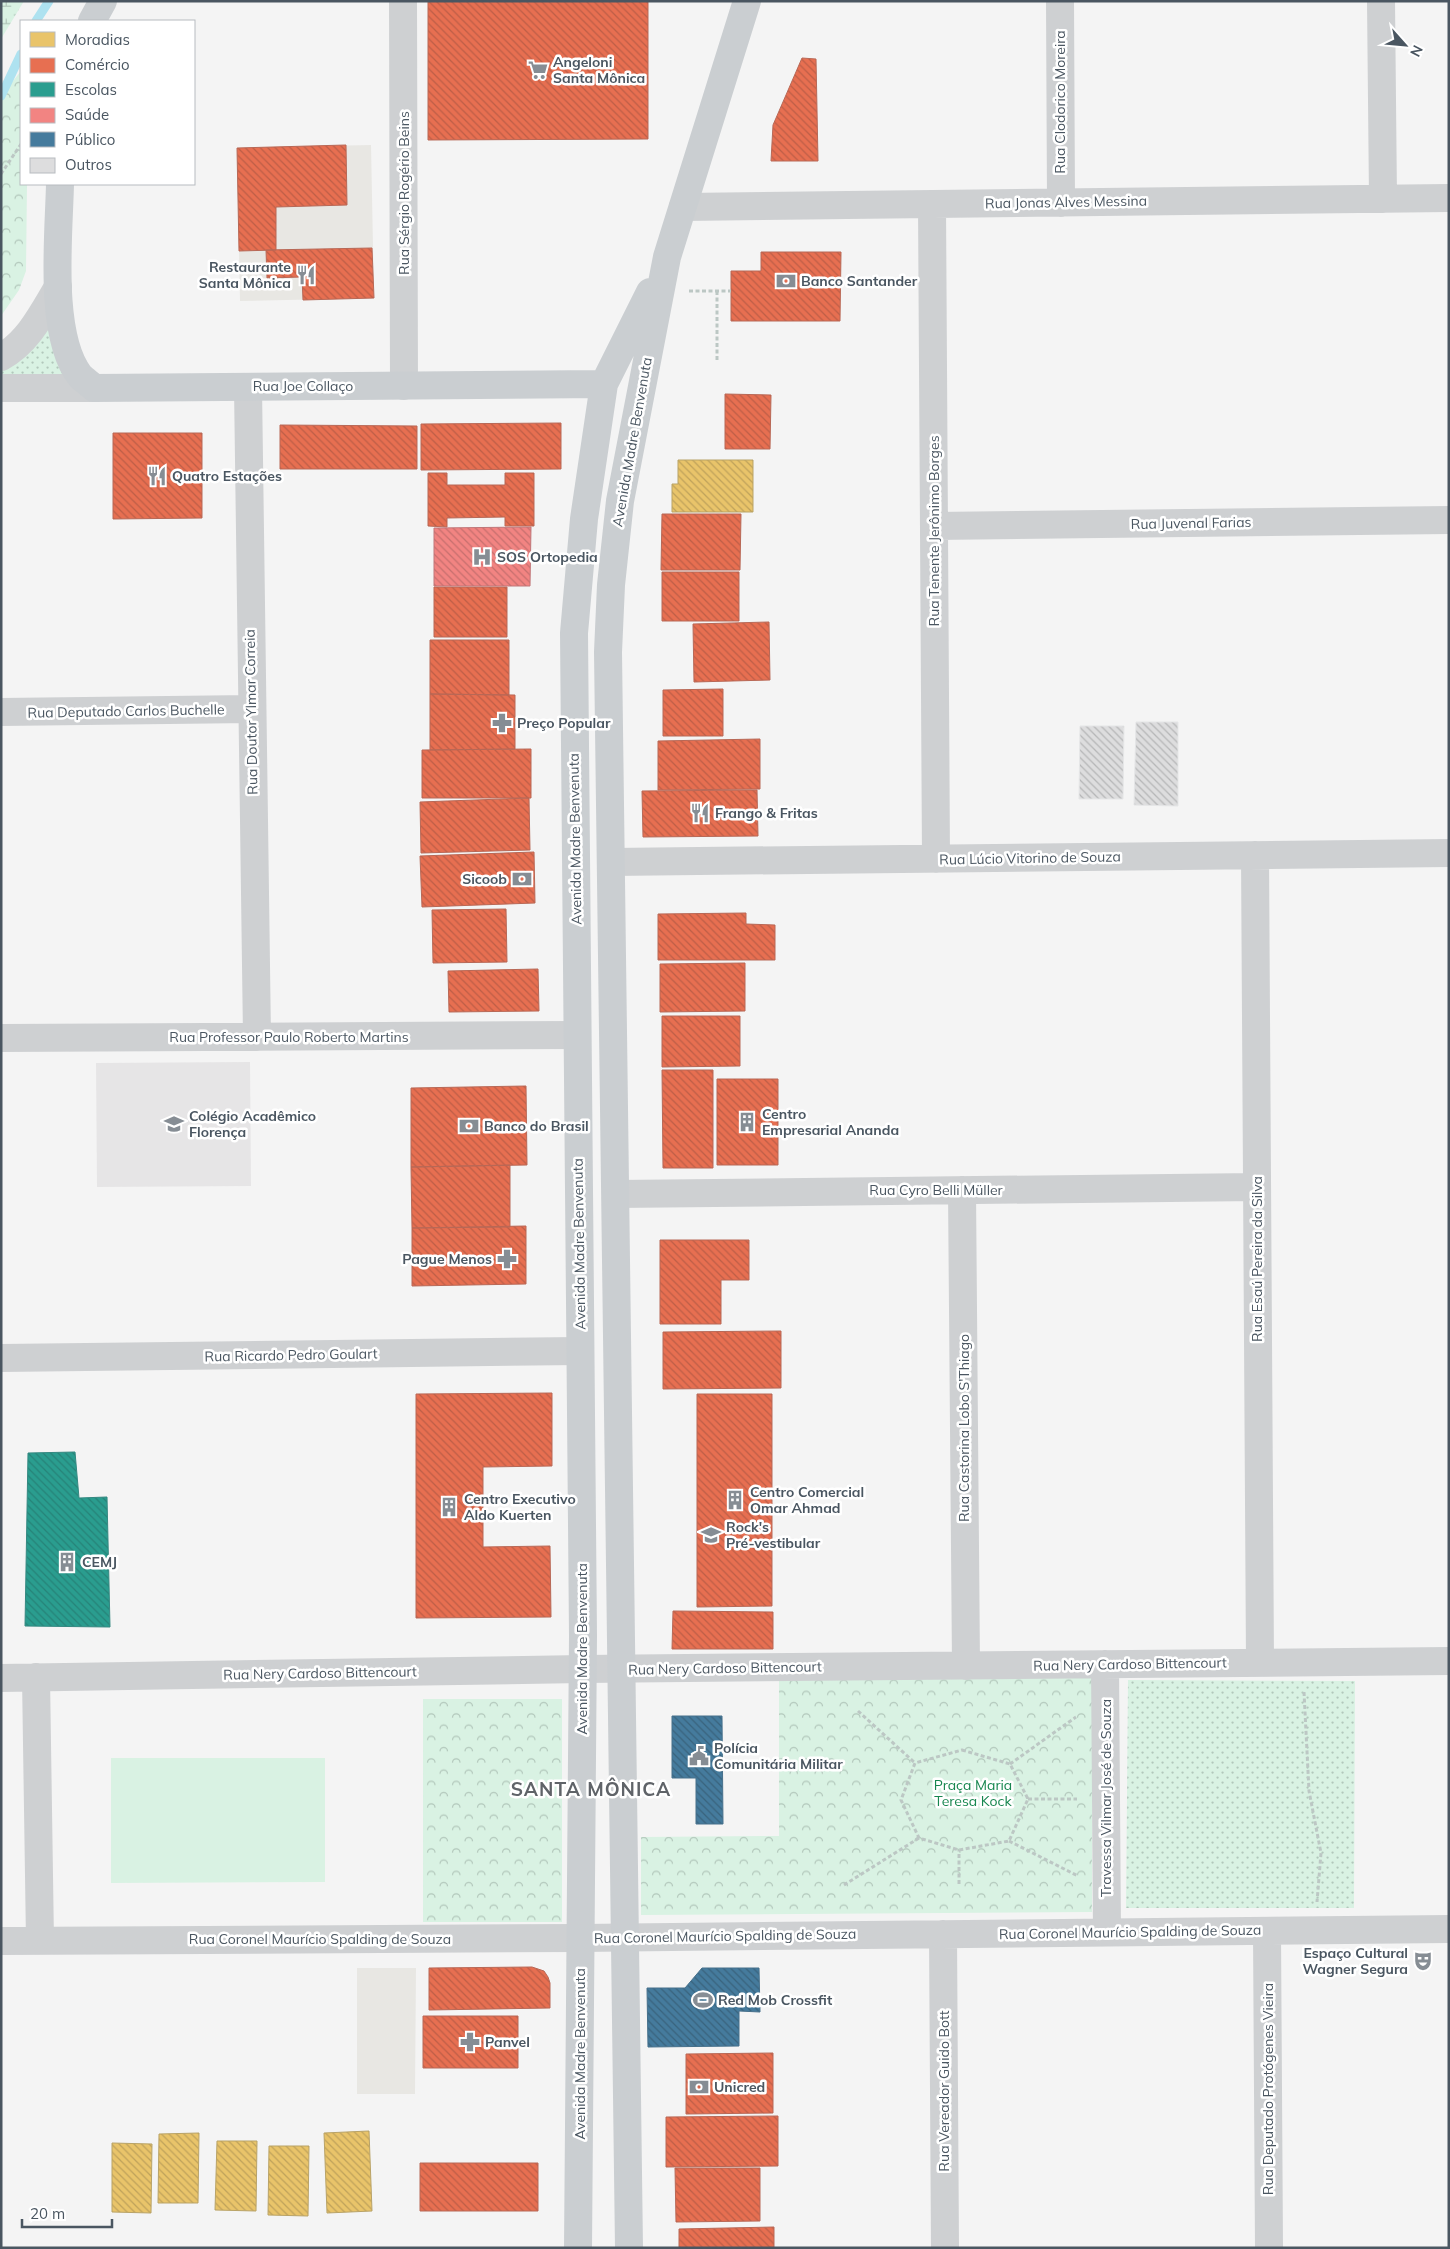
<svg xmlns="http://www.w3.org/2000/svg" width="1450" height="2249" font-family="Mulish,sans-serif">
<style>
.commercial{fill:#e8e7e3}
.education{fill:#e6e5e6}
.grass{fill:url(#grass-dots)}
.forest{fill:url(#forest-crowns)}
.wetland{fill:url(#wetland-marsh)}
.pitch{fill:#d9f2e3}
.homes{fill:url(#homes-back-hatch);stroke:#b9a367}
.shops{fill:url(#shops-back-hatch);stroke:#b86856}
.schools{fill:url(#schools-back-hatch);stroke:#348881}
.health{fill:url(#health-back-hatch);stroke:#c07678}
.public{fill:url(#public-back-hatch);stroke:#46708b}
.lines{fill:none;stroke-linecap:round;stroke-linejoin:round}
.stream{stroke:#aee2f0;stroke-width:9}
.building{fill:url(#building-back-hatch);stroke:#e5e6e7}
.path{stroke:#bcc7c4;stroke-width:3;stroke-dasharray:4 2.5;stroke-linecap:butt}
.minor{stroke:#ced0d2;stroke-width:28}
.primary{stroke:#caced1;stroke-width:28}
.labels{text-anchor:middle;dominant-baseline:central;stroke-width:5;stroke-linejoin:round;paint-order:stroke}
.poi-label{font-size:14px;font-weight:bold;fill:#4a5661;stroke:#fff;text-anchor:start}
.street-label{font-size:14px;fill:#4a5661;stroke:#fff}
.park-label{font-size:14px;fill:#17864f;stroke:#fff}
.district-label{font-size:19px;font-weight:bold;letter-spacing:1px;fill:#5f6368;stroke:#fff}
</style>
<defs>
<pattern id="grass-dots" width="8" height="8" patternUnits="userSpaceOnUse" patternTransform="scale(1.25)"><rect width="8" height="8" fill="#d9f2e3"/><path d="M2 2h.1M6 6h.1" fill="none" stroke="#b2c7bb" stroke-width="1.8" stroke-linecap="round"/></pattern>
<pattern id="forest-crowns" width="20" height="18" patternUnits="userSpaceOnUse" patternTransform="scale(1.25)"><rect width="20" height="18" fill="#d9f2e3"/><path d="M2 6a3 3 0 1 1 6 0M12 15a3 3 0 1 1 6 0" fill="none" stroke="#b2c7bb"/></pattern>
<pattern id="wetland-marsh" width="20" height="14" patternUnits="userSpaceOnUse" patternTransform="scale(1.25)"><rect width="20" height="14" fill="#d9f2e3"/><path d="M1 5h8M5 5V1M11 12h8M15 12V8" fill="none" stroke="#b2c7bb"/></pattern>
<pattern id="homes-back-hatch" width="6" height="6" patternUnits="userSpaceOnUse" patternTransform="scale(1.25)"><rect width="6" height="6" fill="#e9c46a"/><path d="M-1 5l2 2M0 0l6 6M5-1l2 2" fill="none" stroke="#bfa25b"/></pattern>
<pattern id="shops-back-hatch" width="6" height="6" patternUnits="userSpaceOnUse" patternTransform="scale(1.25)"><rect width="6" height="6" fill="#e76f51"/><path d="M-1 5l2 2M0 0l6 6M5-1l2 2" fill="none" stroke="#bd5e47"/></pattern>
<pattern id="schools-back-hatch" width="6" height="6" patternUnits="userSpaceOnUse" patternTransform="scale(1.25)"><rect width="6" height="6" fill="#2a9d8f"/><path d="M-1 5l2 2M0 0l6 6M5-1l2 2" fill="none" stroke="#268378"/></pattern>
<pattern id="health-back-hatch" width="6" height="6" patternUnits="userSpaceOnUse" patternTransform="scale(1.25)"><rect width="6" height="6" fill="#f28482"/><path d="M-1 5l2 2M0 0l6 6M5-1l2 2" fill="none" stroke="#c66f6e"/></pattern>
<pattern id="public-back-hatch" width="6" height="6" patternUnits="userSpaceOnUse" patternTransform="scale(1.25)"><rect width="6" height="6" fill="#457b9d"/><path d="M-1 5l2 2M0 0l6 6M5-1l2 2" fill="none" stroke="#39637d"/></pattern>
<pattern id="building-back-hatch" width="6" height="6" patternUnits="userSpaceOnUse" patternTransform="scale(1.25)"><rect width="6" height="6" fill="#ddddde"/><path d="M-1 5l2 2M0 0l6 6M5-1l2 2" fill="none" stroke="#b5b6b7"/></pattern>
</defs>
<rect width="100%" height="100%" fill="#f4f4f4"/>
<path class="commercial" d="M371 145 374 298 240 301 237 148Z
M357 1968H416L415 2094H357Z"/>
<path class="education" d="M250 1062 251 1186 97 1187 96 1063Z"/>
<path class="grass" d="M49 318 66 377 1 378V368Z
M1128 1680 1355 1681 1354 1908H1126Z"/>
<path class="forest" d="M21 71V184H27L26 271 19 290 1 316V96Z
M1092 1674V1912L641 1915V1837L779 1836V1676Z
M423 1699H562V1922H423Z"/>
<path class="wetland" d="M1 1H24L1 39Z"/>
<path class="pitch" d="M111 1758H325V1882L111 1883Z"/>
<path class="homes" d="M678 460H753V512H672V484H678Z
M369 2131 372 2211 327 2213 324 2133Z
M199 2133 198 2203H158L159 2134Z
M217 2141H257L256 2211 215 2210Z
M112 2143 152 2144 151 2213 112 2212Z
M269 2146H309L308 2216 268 2215Z"/>
<path class="shops" d="M428 1H648V139L428 140Z
M802 58 816 59 818 161H771L773 125Z
M346 145 347 205 276 207V250L239 251 237 148Z
M372 248 374 298 303 300 302 277 267 278 266 250Z
M761 252H841L840 321H731V271H761Z
M725 394 771 395 770 449H725Z
M561 423V469L421 470V424Z
M280 425 417 426V469H280Z
M113 433H202V518L113 519Z
M428 473H447V485H505V473H534V526H505V517L447 518V527L428 526Z
M662 514H741L740 570H661Z
M662 572H739V621H662Z
M434 587H507V637H434Z
M769 622 770 680 694 682 693 624Z
M430 640H509V695L430 694Z
M723 689V736H663V690Z
M430 694 515 695V749L430 750Z
M760 739V789L658 790V741Z
M531 749V798H422V750Z
M757 790 758 836 643 837 642 791Z
M529 798 530 850 421 853 420 802Z
M534 852 535 903 422 907 420 856Z
M506 909 507 962 433 963 432 910Z
M746 913V924L775 925V960H658V914Z
M745 963V1011L660 1012V964Z
M538 969 539 1011 449 1012 448 971Z
M662 1016H740V1066L662 1067Z
M662 1070H713V1168H663Z
M717 1079H778V1165H717Z
M526 1086 527 1165 411 1167V1088Z
M510 1165V1227L412 1228 411 1167Z
M526 1226V1284L412 1286V1228Z
M660 1240H749V1280H721V1324H660Z
M781 1331V1388L663 1389V1332Z
M552 1393V1466L483 1467V1547L550 1546 551 1617 416 1618V1394Z
M697 1394H772V1606L697 1607Z
M673 1611 773 1612V1649H672Z
M532 1967 544 1971 548 1977 550 1983V2008L429 2010V1968Z
M423 2016H518V2068H423Z
M773 2053V2113L686 2114V2054Z
M778 2116V2166L666 2167V2117Z
M420 2163H538V2211H420Z
M675 2168H760V2221L676 2222Z
M774 2227V2248H679V2229Z"/>
<path class="schools" d="M75 1452 79 1498 107 1497 110 1627 25 1626 28 1453Z"/>
<path class="health" d="M531 527 530 586H434V528Z"/>
<path class="public" d="M672 1716H722L723 1824H696V1778H672Z
M702 1968H759L760 2012 739 2011V2046L648 2047 647 1988H685Z"/>
<g class="lines">
<path class="stream" d="M36 21 49 1
M1 96 21 54"/>
</g>
<path class="building" d="M1136 722H1178V806L1134 805Z
M1080 726H1124L1123 799H1079Z"/>
<g class="lines">
<path class="path" d="M1 174 21 144
M689 291H731
M717 360V291
M1304 1692 1309 1791 1321 1853 1317 1902
M858 1711 915 1763
M962 1750 1010 1764 1028 1799 1009 1841 959 1850 919 1838 901 1800 915 1763Z
M1010 1764 1076 1717
M1028 1799H1077
M1009 1841 1078 1876
M959 1884V1850
M844 1885 919 1838"/>
<path class="minor" d="M403 1 404 386
M1060 1 1061 203
M1381 1 1383 199
M932 204 936 859
M683 207 1449 198
M1 357C28 343 43 312 58 287
M248 387 257 1037
M1 388H94
M934 526 1449 520
M1 712 251 709
M1255 855 1260 1662
M611 862 1449 853
M1 1038 577 1035
M962 1190 966 1666
M616 1194 1257 1187
M1 1358 580 1351
M1105 1664 1107 1932
M36 1677 40 1941
M1 1678 583 1669 1449 1661
M1267 1931 1269 2248
M943 1934 945 2248
M1 1941 580 1938 1449 1929"/>
<path class="primary" d="M92 21 103 1
M60 184C59 234 48 335 80 376 84 380 90 384 94 388L604 384
M578 2248 583 1636 574 633 584 519 604 384 650 292
M629 2248 608 652 611 585 620 501 667 257 747 1"/>
</g>
<defs>
<symbol id="supermarket-bare" viewBox="-9 -9 18 18"><path d="M-6-5.5h2.5l.6 2H6L4.5 2H-2.5L-4.4-4H-6ZM-1.5 3.2a1.3 1.3 0 1 0 .1 0ZM3 3.2a1.3 1.3 0 1 0 .1 0Z" fill="#868d94" stroke="#fff" stroke-width="2.5" paint-order="stroke"/></symbol>
<symbol id="restaurant-bare" viewBox="-9 -9 18 18"><path d="M-5-6h1v4h1v-4h1v4h1v-4h1v5L-1.5 .5V6h-2V.5L-5-1ZM5-6V6H3V1.5H1.5Q1.5-4 5-6Z" fill="#868d94" stroke="#fff" stroke-width="2.5" paint-order="stroke"/></symbol>
<symbol id="bank-bare" viewBox="-9 -9 18 18"><path d="M-6-4H6V4H-6ZM0-2.3a2.3 2.3 0 1 0 0 4.6a2.3 2.3 0 1 0 0-4.6Z" fill="#868d94" stroke="#fff" stroke-width="2.5" paint-order="stroke"/></symbol>
<symbol id="hospital-bare" viewBox="-9 -9 18 18"><path d="M-5-5h3v3.5h4V-5h3V5h-3V1.5h-4V5h-3Z" fill="#868d94" stroke="#fff" stroke-width="2.5" paint-order="stroke"/></symbol>
<symbol id="pharmacy-bare" viewBox="-9 -9 18 18"><path d="M-2-6h4v4h4v4h-4v4h-4v-4h-4v-4h4Z" fill="#868d94" stroke="#fff" stroke-width="2.5" paint-order="stroke"/></symbol>
<symbol id="building-bare" viewBox="-9 -9 18 18"><path d="M-4-6H4V6H1V3H-1V6H-4ZM-2.5-4.3h1.7v1.8h-1.7ZM.8-4.3h1.7v1.8H.8ZM-2.5-1h1.7V.8h-1.7ZM.8-1h1.7V.8H.8Z" fill="#868d94" stroke="#fff" stroke-width="2.5" paint-order="stroke"/></symbol>
<symbol id="school-bare" viewBox="-9 -9 18 18"><path d="M0-5L7-2L0 1L-7-2ZM-4 1L0 2.5L4 1V4Q0 6-4 4Z" fill="#868d94" stroke="#fff" stroke-width="2.5" paint-order="stroke"/></symbol>
<symbol id="university-bare" viewBox="-9 -9 18 18"><path d="M0-5L7-2L0 1L-7-2ZM-4 1L0 2.5L4 1V4Q0 6-4 4Z" fill="#868d94" stroke="#fff" stroke-width="2.5" paint-order="stroke"/></symbol>
<symbol id="civic-bare" viewBox="-9 -9 18 18"><path d="M-.6-6.5H3V-4.5H.6V-3L4-1V1h2V6H-6V1h2V-1L-.6-3ZM-1.2 2.5V6h2.4V2.5Z" fill="#868d94" stroke="#fff" stroke-width="2.5" paint-order="stroke"/></symbol>
<symbol id="theatre-bare" viewBox="-9 -9 18 18"><path d="M-5-5.5Q0-4 5-5.5V0Q5 5 0 6Q-5 5-5 0ZM-3.3-2.5H-1v1.5H-3.3ZM1-2.5H3.3v1.5H1ZM-2.8 1Q0 5.5 2.8 1Z" fill="#868d94" stroke="#fff" stroke-width="2.5" paint-order="stroke"/></symbol>
<symbol id="stadium-bare" viewBox="-9 -9 18 18"><path d="M0-5a6.5 5 0 1 0 0 10a6.5 5 0 1 0 0-10ZM-3.5-1.8h7v3.6h-7Z" fill="#868d94" stroke="#fff" stroke-width="2.5" paint-order="stroke"/></symbol>
</defs>
<g fill-rule="evenodd">
<use href="#supermarket-bare" x="524" y="56" width="28" height="28"/>
<use href="#restaurant-bare" x="292" y="261" width="28" height="28"/>
<use href="#bank-bare" x="772" y="267" width="28" height="28"/>
<use href="#restaurant-bare" x="143" y="462" width="28" height="28"/>
<use href="#hospital-bare" x="468" y="543" width="28" height="28"/>
<use href="#pharmacy-bare" x="488" y="709" width="28" height="28"/>
<use href="#restaurant-bare" x="686" y="799" width="28" height="28"/>
<use href="#bank-bare" x="508" y="865" width="28" height="28"/>
<use href="#building-bare" x="733" y="1108" width="28" height="28"/>
<use href="#school-bare" x="160" y="1110" width="28" height="28"/>
<use href="#bank-bare" x="455" y="1112" width="28" height="28"/>
<use href="#pharmacy-bare" x="493" y="1245" width="28" height="28"/>
<use href="#building-bare" x="721" y="1486" width="28" height="28"/>
<use href="#building-bare" x="435" y="1493" width="28" height="28"/>
<use href="#university-bare" x="697" y="1521" width="28" height="28"/>
<use href="#building-bare" x="53" y="1548" width="28" height="28"/>
<use href="#civic-bare" x="685" y="1742" width="28" height="28"/>
<use href="#theatre-bare" x="1409" y="1947" width="28" height="28"/>
<use href="#stadium-bare" x="689" y="1986" width="28" height="28"/>
<use href="#pharmacy-bare" x="456" y="2028" width="28" height="28"/>
<use href="#bank-bare" x="685" y="2073" width="28" height="28"/>
</g>
<g class="labels">
<g class="poi-label">
<text x="553" y="62">Angeloni<tspan x="553" dy="16">Santa Mônica</tspan></text>
<text x="291" y="267" text-anchor="end">Restaurante<tspan x="291" dy="16">Santa Mônica</tspan></text>
<text x="801" y="281">Banco Santander</text>
<text x="172" y="476">Quatro Estações</text>
<text x="497" y="557">SOS Ortopedia</text>
<text x="517" y="723">Preço Popular</text>
<text x="715" y="813">Frango &amp; Fritas</text>
<text x="507" y="879" text-anchor="end">Sicoob</text>
<text x="762" y="1114">Centro<tspan x="762" dy="16">Empresarial Ananda</tspan></text>
<text x="189" y="1116">Colégio Acadêmico<tspan x="189" dy="16">Florença</tspan></text>
<text x="484" y="1126">Banco do Brasil</text>
<text x="492" y="1259" text-anchor="end">Pague Menos</text>
<text x="750" y="1492">Centro Comercial<tspan x="750" dy="16">Omar Ahmad</tspan></text>
<text x="464" y="1499">Centro Executivo<tspan x="464" dy="16">Aldo Kuerten</tspan></text>
<text x="726" y="1527">Rock's<tspan x="726" dy="16">Pré-vestibular</tspan></text>
<text x="82" y="1562">CEMJ</text>
<text x="714" y="1748">Polícia<tspan x="714" dy="16">Comunitária Militar</tspan></text>
<text x="1408" y="1953" text-anchor="end">Espaço Cultural<tspan x="1408" dy="16">Wagner Segura</tspan></text>
<text x="718" y="2000">Red Mob Crossfit</text>
<text x="485" y="2042">Panvel</text>
<text x="714" y="2087">Unicred</text>
</g>
<g class="street-label">
<text transform="translate(1060 102) rotate(-90)">Rua Clodorico Moreira</text>
<text transform="translate(404 193) rotate(-90)">Rua Sérgio Rogério Beins</text>
<text transform="translate(1066 202) rotate(-1)">Rua Jonas Alves Messina</text>
<text x="303" y="386">Rua Joe Collaço</text>
<text transform="translate(632 442) rotate(-80)">Avenida Madre Benvenuta</text>
<text transform="translate(1191 523) rotate(-1)">Rua Juvenal Farias</text>
<text transform="translate(934 531) rotate(-90)">Rua Tenente Jerônimo Borges</text>
<text transform="translate(126 711) rotate(-1)">Rua Deputado Carlos Buchelle</text>
<text transform="translate(251 712) rotate(-91)">Rua Doutor Ylmar Correia</text>
<text transform="translate(575 839) rotate(-91)">Avenida Madre Benvenuta</text>
<text transform="translate(1030 858) rotate(-1)">Rua Lúcio Vitorino de Souza</text>
<text x="289" y="1037">Rua Professor Paulo Roberto Martins</text>
<text x="936" y="1190">Rua Cyro Belli Müller</text>
<text transform="translate(579 1244) rotate(-91)">Avenida Madre Benvenuta</text>
<text transform="translate(1257 1259) rotate(-90)">Rua Esaú Pereira da Silva</text>
<text transform="translate(291 1355) rotate(-1)">Rua Ricardo Pedro Goulart</text>
<text transform="translate(964 1428) rotate(-90)">Rua Castorina Lobo S'Thiago</text>
<text transform="translate(582 1649) rotate(-90)">Avenida Madre Benvenuta</text>
<text transform="translate(1130 1664) rotate(-1)">Rua Nery Cardoso Bittencourt</text>
<text transform="translate(725 1668) rotate(-1)">Rua Nery Cardoso Bittencourt</text>
<text transform="translate(320 1673) rotate(-1)">Rua Nery Cardoso Bittencourt</text>
<text transform="translate(1106 1798) rotate(-90)">Travessa Vilmar José de Souza</text>
<text transform="translate(1130 1932) rotate(-1)">Rua Coronel Maurício Spalding de Souza</text>
<text transform="translate(725 1936) rotate(-1)">Rua Coronel Maurício Spalding de Souza</text>
<text x="320" y="1939">Rua Coronel Maurício Spalding de Souza</text>
<text transform="translate(580 2054) rotate(-90)">Avenida Madre Benvenuta</text>
<text transform="translate(1268 2089) rotate(-90)">Rua Deputado Protógenes Vieira</text>
<text transform="translate(944 2091) rotate(-90)">Rua Vereador Guido Bott</text>
</g>
<g class="park-label">
<text x="973" y="1785">Praça Maria<tspan x="973" dy="16">Teresa Kock</tspan></text>
</g>
<g class="district-label">
<text x="591" y="1789">SANTA MÔNICA</text>
</g>
</g>
<rect width="1450" height="2249" fill="none" stroke="#4a5661" stroke-width="5"/>
<rect x="20" y="20" width="175" height="165" fill="#ffffff" stroke="#b7bbc0"/>
<rect x="30" y="32" width="25" height="15" fill="#e9c46a" stroke="#b7bbc0"/>
<text x="65" y="45" font-size="15" fill="#4a5661">Moradias</text>
<rect x="30" y="58" width="25" height="15" fill="#e76f51" stroke="#b7bbc0"/>
<text x="65" y="70" font-size="15" fill="#4a5661">Comércio</text>
<rect x="30" y="82" width="25" height="15" fill="#2a9d8f" stroke="#b7bbc0"/>
<text x="65" y="95" font-size="15" fill="#4a5661">Escolas</text>
<rect x="30" y="108" width="25" height="15" fill="#f28482" stroke="#b7bbc0"/>
<text x="65" y="120" font-size="15" fill="#4a5661">Saúde</text>
<rect x="30" y="132" width="25" height="15" fill="#457b9d" stroke="#b7bbc0"/>
<text x="65" y="145" font-size="15" fill="#4a5661">Público</text>
<rect x="30" y="158" width="25" height="15" fill="#ddddde" stroke="#b7bbc0"/>
<text x="65" y="170" font-size="15" fill="#4a5661">Outros</text>
<g transform="translate(1405 45) rotate(117)" stroke="#ffffff" stroke-width="4" paint-order="stroke">
<path d="M0-4L9 19L0 12L-9 19Z" fill="#4a5661"/>
<text y="-8" font-size="14" font-weight="bold" text-anchor="middle" fill="#4a5661">N</text>
</g>
<path d="M22 2219v8h90v-8" fill="none" stroke="#4a5661" stroke-width="2.5"/>
<text x="30" y="2219" font-size="15" fill="#4a5661" stroke="#ffffff" stroke-width="4" paint-order="stroke">20 m</text>
</svg>
